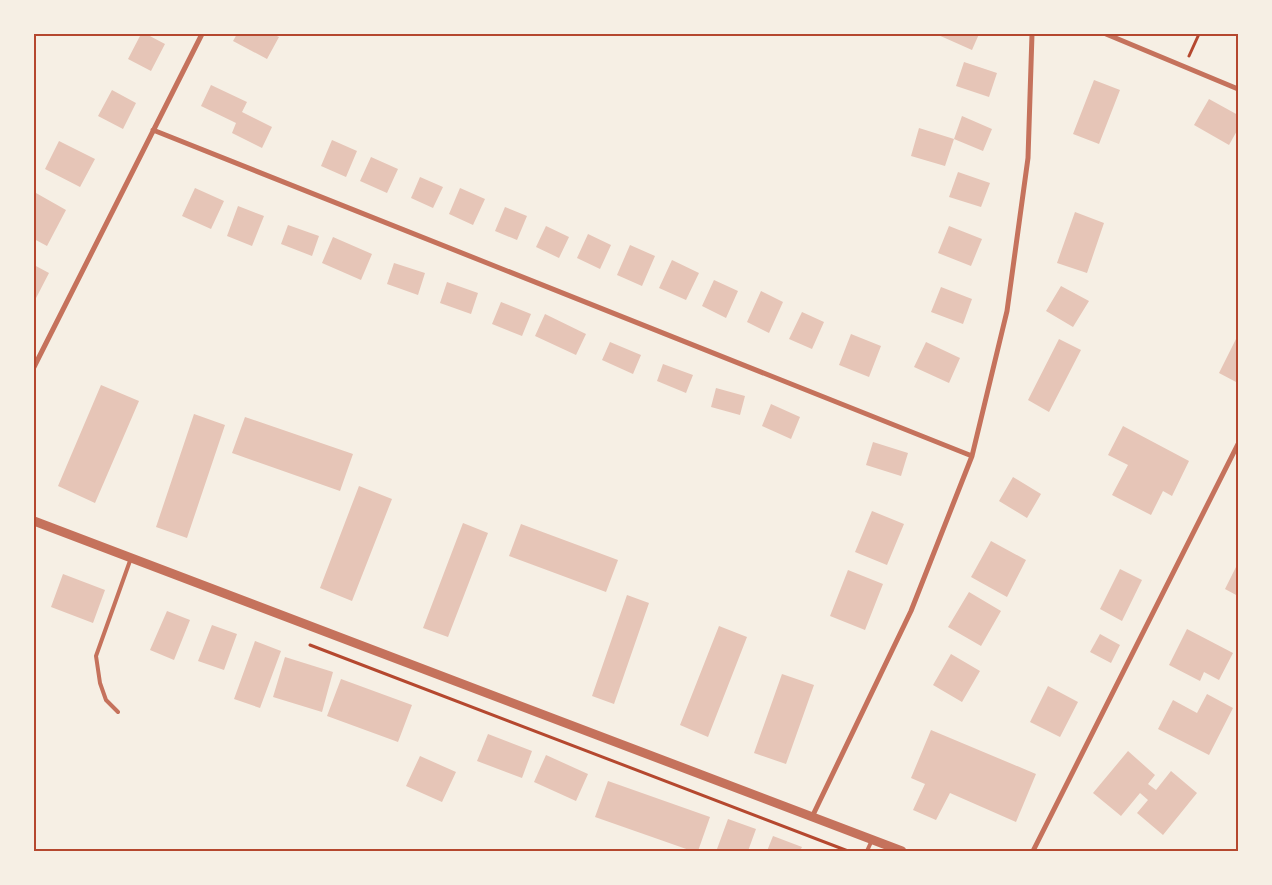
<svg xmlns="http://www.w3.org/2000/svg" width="1272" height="885" font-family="Inter,sans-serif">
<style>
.building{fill:#e6c5b7}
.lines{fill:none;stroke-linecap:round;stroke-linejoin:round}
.path{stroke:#b5482f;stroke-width:3}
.service{stroke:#c5725c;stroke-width:4}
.minor{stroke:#c5725c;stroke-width:5}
.tertiary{stroke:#c5725c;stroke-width:9}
.neatline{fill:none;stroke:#b5482f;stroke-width:2}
</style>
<rect width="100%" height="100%" fill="#f6efe4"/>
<path class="building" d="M141 34H146L165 44 151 71 128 59Z
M237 34H272L279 37 267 59 233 41Z
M936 34H979L972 50Z
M964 62 997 73 989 97 956 86Z
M1094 80 1120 90 1099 144 1073 134Z
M211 85 247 102 242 112 272 127 262 148 232 133 236 123 201 106Z
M112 90 136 103 123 129 98 116Z
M1209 99 1238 115V129L1229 145 1194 125Z
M962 116 992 129 983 151 954 139Z
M919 128 954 139 945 166 911 156Z
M332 140 357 151 346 177 321 166Z
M59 141 95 159 80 187 45 169Z
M371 157 398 169 387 193 360 181Z
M958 172 990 183 981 207 949 197Z
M420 177 443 187 433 208 411 198Z
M195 188 224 201 211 229 182 216Z
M460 188 485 199 473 225 449 214Z
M36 193 66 210 47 246 34 239V197Z
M238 206 264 216 252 246 227 236Z
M505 207 527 216 517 240 495 231Z
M1075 212 1104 223 1087 273 1057 263Z
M288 225 319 236 312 256 281 244Z
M546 226 569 237 559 258 536 247Z
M949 226 982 239 971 266 938 253Z
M588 234 611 245 600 269 577 258Z
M333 237 372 254 361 280 322 263Z
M630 245 655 256 642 286 617 275Z
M672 260 699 273 686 300 659 288Z
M394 263 425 273 418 295 387 284Z
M34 265 49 273 34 302Z
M714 280 738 291 726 318 702 306Z
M447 282 478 293 471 314 440 303Z
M1061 286 1089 301 1073 327 1046 311Z
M941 287 972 299 963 324 931 312Z
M761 291 783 302 769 333 747 322Z
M501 302 531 314 522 336 492 324Z
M802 312 824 322 812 349 789 339Z
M545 314 586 334 576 355 535 336Z
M851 334 881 346 869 377 839 365Z
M1238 335V383L1219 373Z
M1059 339 1081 350 1049 412 1028 400Z
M610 342 641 355 633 374 602 360Z
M926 342 960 358 949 383 914 367Z
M663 364 693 375 686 393 657 381Z
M101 385 139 401 95 503 58 486Z
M716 388 745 396 740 415 711 407Z
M771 404 800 417 791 439 762 426Z
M194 414 225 425 187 538 156 527Z
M245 417 353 454 340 491 232 453Z
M1123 426 1189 461 1172 496 1163 491 1151 515 1112 495 1128 465 1108 455Z
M873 442 908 453 901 476 866 465Z
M1013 477 1041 494 1027 518 999 501Z
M359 486 392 499 352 601 320 588Z
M872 511 904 524 887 565 855 552Z
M463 523 488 533 448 637 423 628Z
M521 524 618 560 606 592 509 556Z
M991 541 1026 560 1007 597 971 577Z
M1238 563V596L1225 589Z
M1120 569 1142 580 1122 621 1100 609Z
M848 570 883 584 865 630 830 616Z
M63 574 105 590 93 623 51 607Z
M969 592 1001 611 981 646 948 627Z
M627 595 649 603 614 704 592 696Z
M167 611 190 620 174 660 150 650Z
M212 625 237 634 224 670 198 661Z
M719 626 747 637 708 737 680 725Z
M1187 629 1233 653 1219 680 1204 672 1200 681 1169 665Z
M1100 634 1120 645 1111 663 1090 652Z
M255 641 281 651 260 708 234 699Z
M951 654 980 671 962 702 933 685Z
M285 657 333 672 322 712 273 697Z
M782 674 814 685 786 764 754 753Z
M341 679 412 705 398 742 327 716Z
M1048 686 1078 702 1060 737 1030 722Z
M1207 694 1233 708 1209 755 1158 729 1173 700 1197 713Z
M931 730 1036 774 1016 822 950 793 936 820 913 810 925 784 911 778Z
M488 734 532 751 522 778 477 761Z
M1128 751 1155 775 1148 784 1156 790 1171 771 1197 793 1163 835 1137 813 1148 800 1140 793 1121 816 1093 793Z
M546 755 588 774 576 801 534 782Z
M420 756 456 772 442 802 406 786Z
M608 781 710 817 698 851H692L595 817Z
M728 819 756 829 748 851H723L717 849Z
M773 836 802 847 800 851H767Z"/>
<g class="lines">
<path class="path" d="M1189 56 1199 34
M310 645 848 851"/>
<path class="service" d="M118 712 106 700 100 683 96 656 131 558
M867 851 872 840"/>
<path class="minor" d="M1106 34 1238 89
M153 130 972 456
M34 367 202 34
M812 817 911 611 972 456 1007 311 1028 158 1032 34
M1033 851 1238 444"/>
<path class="tertiary" d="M34 521 902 851"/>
</g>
<rect width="1272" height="885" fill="none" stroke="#f6efe4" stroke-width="70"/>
<rect x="35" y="35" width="1202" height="815" class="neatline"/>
</svg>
